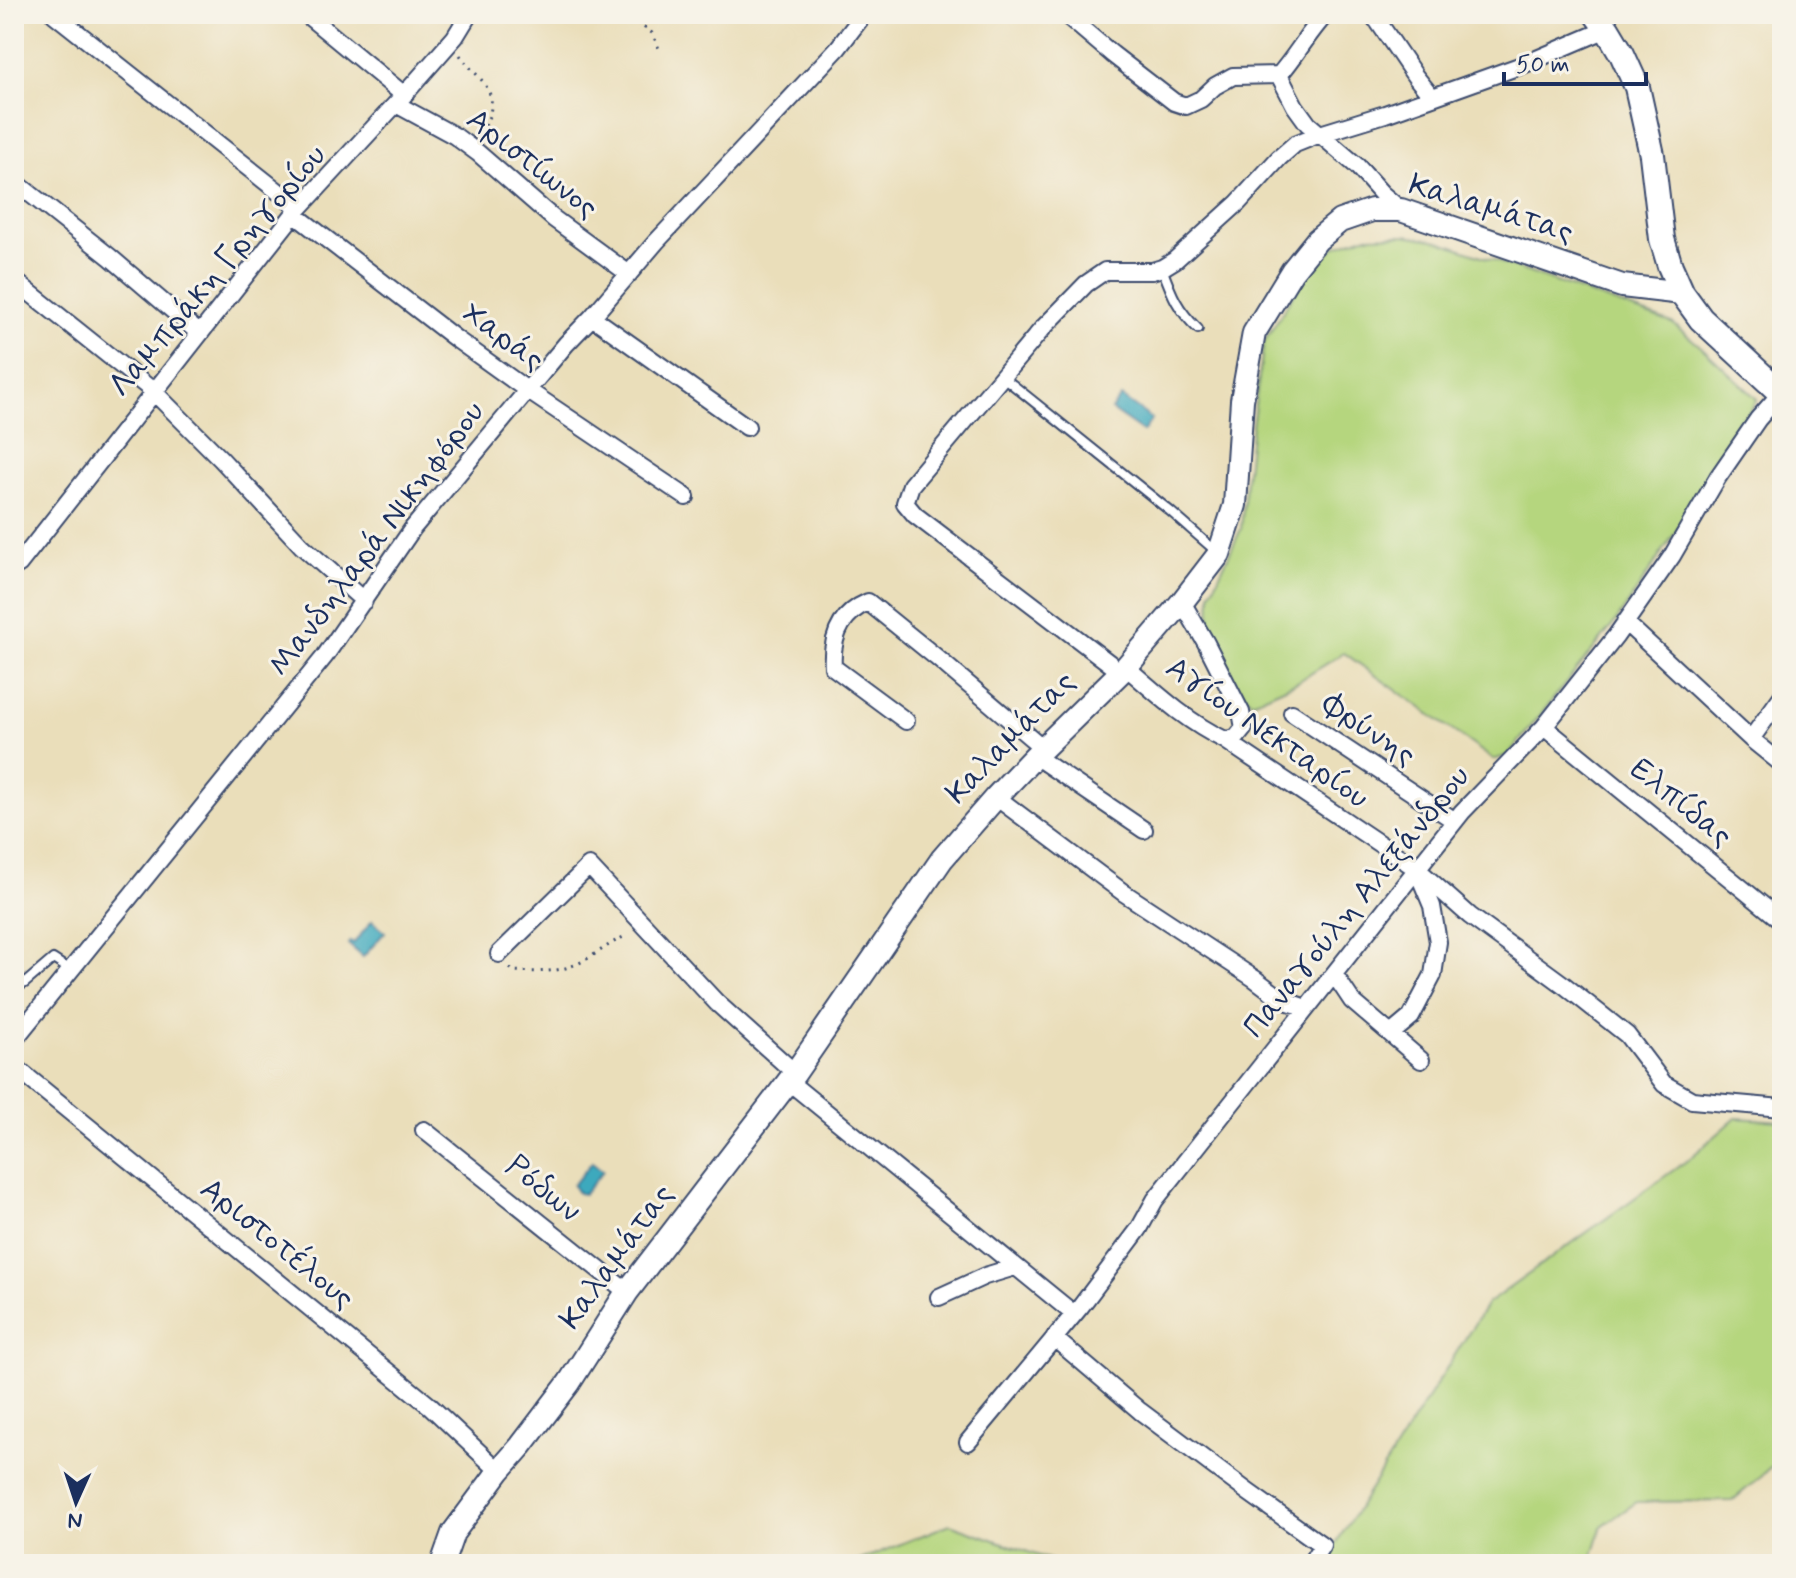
<svg xmlns="http://www.w3.org/2000/svg" width="1796" height="1578" font-family="Mynerve,sans-serif">
<style>
.green{fill:#b5d67e;stroke:#68826e;stroke-width:2}
.water{fill:#3ea9bd;stroke:#2c6c8e;stroke-width:2}
.lines{fill:none;stroke-linecap:round;stroke-linejoin:round}
.service-casing{stroke:#3a496c;stroke-width:12}
.minor-casing{stroke:#3a496c;stroke-width:20}
.tertiary-casing{stroke:#3a496c;stroke-width:26}
.secondary-casing{stroke:#3a496c;stroke-width:28}
.path{stroke:#3a496c;stroke-width:3;stroke-dasharray:2 6;stroke-linecap:butt}
.service{stroke:#fff;stroke-width:8}
.minor{stroke:#fff;stroke-width:16}
.tertiary{stroke:#fff;stroke-width:22}
.secondary{stroke:#fff;stroke-width:24}
.labels{text-anchor:middle;dominant-baseline:central;stroke-width:6;stroke-linejoin:round;paint-order:stroke}
.street-label{font-size:32px;fill:#1b2f5e;stroke:#f7f3e8}
</style>
<rect width="100%" height="100%" fill="#f7f3e8"/>
<filter id="ink" filterUnits="userSpaceOnUse"><feTurbulence type="fractalNoise" baseFrequency=".0125" numOctaves="2"/><feDisplacementMap in="SourceGraphic" scale="16" xChannelSelector="R" yChannelSelector="G"/><feConvolveMatrix kernelMatrix="1 2 1 2 8 2 1 2 1" color-interpolation-filters="sRGB"/></filter>
<filter id="wash" filterUnits="userSpaceOnUse"><feTurbulence type="fractalNoise" baseFrequency=".006" numOctaves="4" result="noise"/><feDisplacementMap in="SourceGraphic" scale="32" xChannelSelector="R" yChannelSelector="G"/><feGaussianBlur stdDeviation="1.8" result="paint"/><feColorMatrix in="noise" values="0 0 0 0 0 0 0 0 0 0 0 0 0 0 0 0 0 1.4 0 .05"/><feComposite in="paint" operator="in"/></filter>
<g filter="url(#wash)">
<rect width="100%" height="100%" fill="#eadeba"/>
<path class="green" d="M1405 235 1439 241 1672 323 1699 345 1757 399 1713 476 1617 620 1508 755 1494 760 1344 653 1297 682 1252 702 1237 686 1210 626 1211 593 1241 529 1251 433 1264 342 1301 282 1334 247 1364 236Z
M1736 1118 1782 1121V1458L1732 1501 1637 1502 1602 1526 1590 1564H1323L1487 1304 1689 1159Z
M950 1524 1062 1564H851Z"/>
<path class="water" d="M1121 397 1152 419 1143 432 1111 410Z
M372 921 385 932 363 957 348 944 350 941 354 943Z
M592 1162 603 1171 584 1194 578 1193 573 1185Z"/>
</g>
<g filter="url(#ink)">
<g class="lines">
<defs>
<path id="service" d="M1162 268C1172 295 1177 309 1198 329
M1003 377 1170 511 1218 553
M14 988 25 983 53 959 70 970"/>
<path id="minor" d="M54 14 299 208
M306 14 404 95
M1065 14 1112 54 1174 102 1186 106 1201 99 1215 86 1233 76 1279 75C1296 56 1308 33 1326 14
M1369 14 1377 20 1415 76 1432 97
M1279 75 1295 106 1308 124 1357 166 1381 193 1401 210
M396 104 455 136 478 153 554 219 629 274
M14 181 110 257 199 333
M294 214 456 339 527 390 686 497
M14 280 153 391 221 459 302 546 364 601
M592 317 747 427
M14 567 19 564 294 214 404 95 455 37 469 14
M1182 602 1206 643 1241 712 1244 728 1236 738 1225 740
M1625 622 1751 739 1782 764
M1126 667C1157 694 1187 722 1225 740L1417 869 1470 916 1564 985 1627 1035 1664 1084 1692 1100 1782 1108
M1121 672 915 515 905 503 911 485 1043 328 1086 284 1105 271H1152L1162 268 1175 260 1238 203 1279 158 1295 144 1320 134 1385 114 1525 64 1607 29
M1292 713 1455 821
M906 721 833 667C831 638 840 614 868 602L936 657 1043 748
M1544 727 1782 921
M1751 739 1782 696
M1035 756 1144 830
M996 797 1124 893 1255 979 1283 1000 1306 1008
M499 954 589 866 717 1003 795 1073
M1334 974 1352 1001 1421 1060
M1392 1033 1411 1017 1433 975 1438 942 1432 906 1419 875
M14 1040 325 656 413 528 566 344 592 317 656 242 838 48 864 14
M14 1066 430 1406 499 1471
M788 1081 1074 1314
M424 1130 627 1292
M939 1297 985 1276 1015 1267
M1054 1338 1140 1411 1248 1492 1322 1545 1310 1564
M968 1442 1081 1306 1139 1229 1155 1200 1462 812 1544 727 1616 636 1672 556 1718 477 1758 419 1781 393"/>
<path id="tertiary" d="M442 1564 453 1533 499 1471 521 1446 569 1383 627 1292 795 1073 942 859 996 797 1035 756 1126 667 1182 602 1219 554 1235 505 1242 400 1254 333 1292 271 1317 240 1340 221 1372 210H1401L1622 286 1682 293"/>
<path id="secondary" d="M1596 14 1607 29 1622 54 1637 87 1652 155 1662 239 1670 266 1682 293 1701 319 1782 394"/>
</defs>
<use href="#service" class="service-casing"/>
<use href="#minor" class="minor-casing"/>
<use href="#tertiary" class="tertiary-casing"/>
<use href="#secondary" class="secondary-casing"/>
<path class="path" d="M624 14 652 33 661 53
M460 55C474 76 499 87 489 116 487 122 484 128 482 134
M510 968 513 971C535 972 556 973 577 964 595 956 610 942 628 935"/>
<use href="#service" class="service"/>
<use href="#minor" class="minor"/>
<use href="#tertiary" class="tertiary"/>
<use href="#secondary" class="secondary"/>
</g>
</g>
<g class="labels">
<g class="street-label">
<text transform="translate(532 164) rotate(38)">Αριστίωνος</text>
<text transform="translate(1491 209) rotate(17)">Καλαμάτας</text>
<text transform="translate(218 271) rotate(-50)">Λαμπράκη Γρηγορίου</text>
<text transform="translate(503 337) rotate(36)">Χαράς</text>
<text transform="translate(377 539) rotate(-53)">Μανδηλαρά Νικηφόρου</text>
<text transform="translate(1369 730) rotate(34)">Φρύνης</text>
<text transform="translate(1267 733) rotate(35)">Αγίου Νεκταρίου</text>
<text transform="translate(1011 738) rotate(-46)">Καλαμάτας</text>
<text transform="translate(1681 803) rotate(39)">Ελπίδας</text>
<text transform="translate(1357 902) rotate(-51)">Παναγούλη Αλεξάνδρου</text>
<text transform="translate(543 1189) rotate(39)">Ρόδων</text>
<text transform="translate(277 1244) rotate(39)">Αριστοτέλους</text>
<text transform="translate(617 1257) rotate(-54)">Καλαμάτας</text>
</g>
</g>
<rect width="1796" height="1578" fill="none" stroke="#f7f3e8" stroke-width="48"/>
<g transform="translate(76 1502) rotate(183)" stroke="#f7f3e8" stroke-width="6" paint-order="stroke">
<path d="M0-6L14 30L0 20L-14 30Z" fill="#1b2f5e"/>
<text y="-12" font-size="22" font-weight="bold" text-anchor="middle" fill="#1b2f5e">N</text>
</g>
<path d="M1504 72v12h142v-12" fill="none" stroke="#1b2f5e" stroke-width="4"/>
<text x="1516" y="72" font-size="24" fill="#1b2f5e" stroke="#f7f3e8" stroke-width="6" paint-order="stroke">50 m</text>
</svg>
